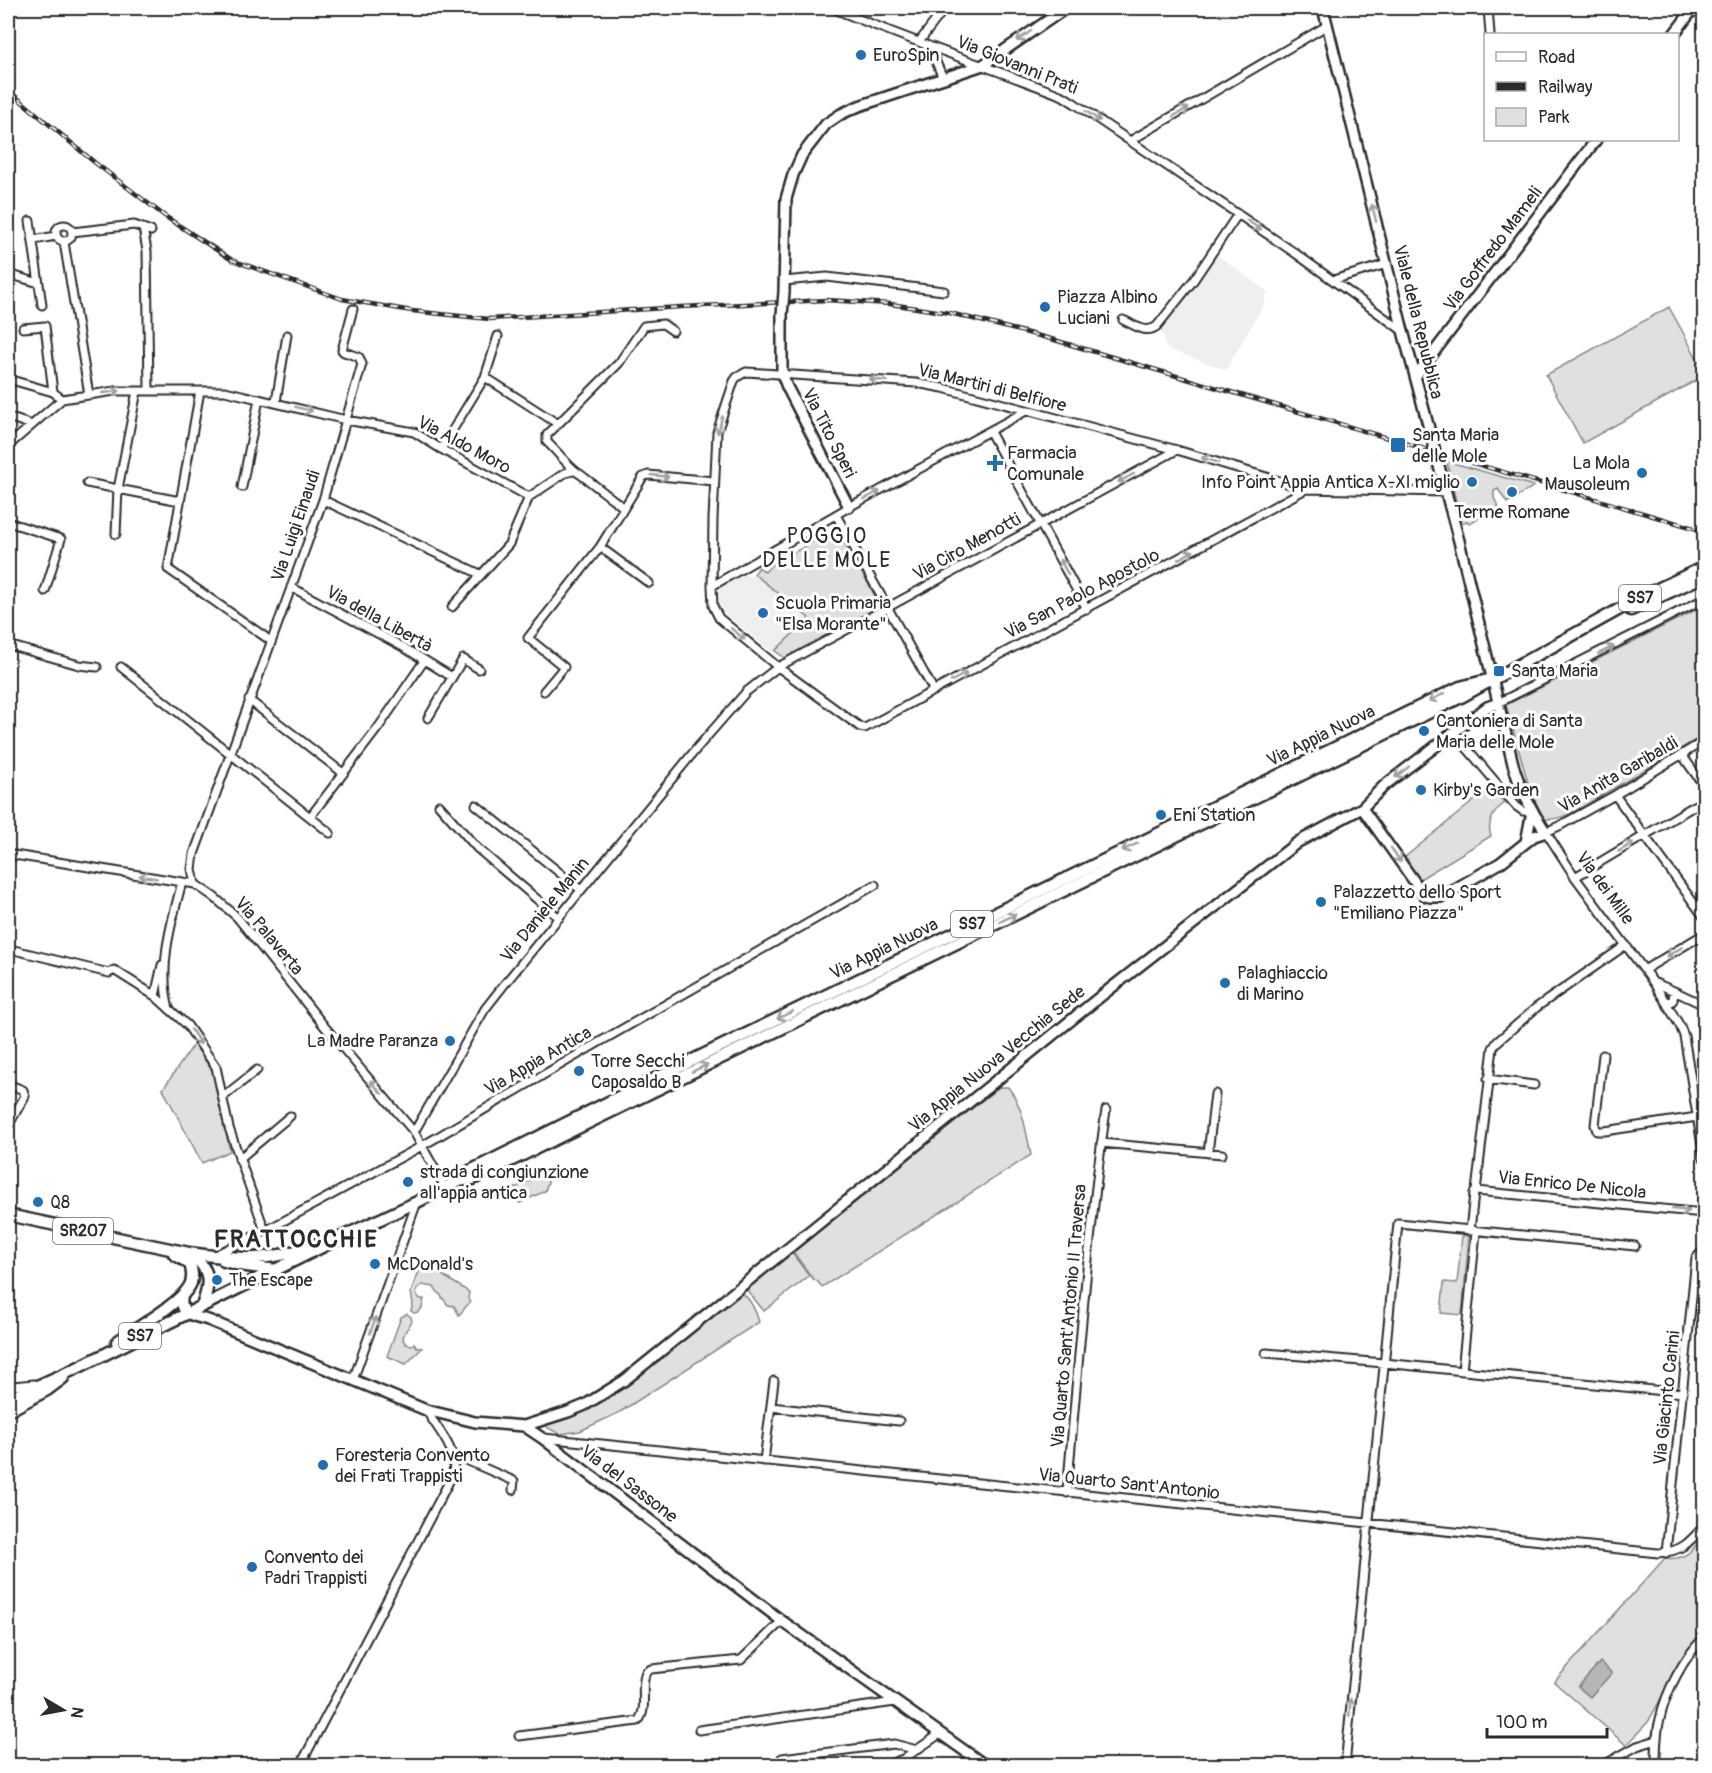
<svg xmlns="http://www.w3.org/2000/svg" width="1712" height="1773" font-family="Pangolin,sans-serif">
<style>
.built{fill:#efefef}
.green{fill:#e0e0e0;stroke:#868686;stroke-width:1.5}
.water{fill:#b6b6b6;stroke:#7e7e7e;stroke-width:1.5}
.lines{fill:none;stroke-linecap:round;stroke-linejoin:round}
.street-casing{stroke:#2b2b2b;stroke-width:11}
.secondary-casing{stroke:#2b2b2b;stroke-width:14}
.primary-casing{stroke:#2b2b2b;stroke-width:15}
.street{stroke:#fff;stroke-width:7}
.secondary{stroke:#fff;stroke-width:9}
.primary{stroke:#fff;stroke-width:10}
.rail-casing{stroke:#2b2b2b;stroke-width:4.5}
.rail{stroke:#fff;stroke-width:2;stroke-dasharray:7;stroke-linecap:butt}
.secondary-bridge-casing{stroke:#2b2b2b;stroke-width:14;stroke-linecap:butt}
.secondary-bridge{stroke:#fff;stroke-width:9}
.oneway{stroke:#a0a0a0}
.poi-dot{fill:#1f6fb2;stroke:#fff;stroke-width:2}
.labels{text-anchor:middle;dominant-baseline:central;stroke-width:6;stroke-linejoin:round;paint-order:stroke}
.shield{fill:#fff;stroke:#6b6b6b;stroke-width:1.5}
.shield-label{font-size:16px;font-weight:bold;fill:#2b2b2b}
.poi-label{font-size:18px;fill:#2b2b2b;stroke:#fff;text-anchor:start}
.street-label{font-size:18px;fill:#2b2b2b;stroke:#fff}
.quarter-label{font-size:21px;letter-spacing:1.5px;fill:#2b2b2b;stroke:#fff}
.district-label{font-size:24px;font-weight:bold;letter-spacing:1.5px;fill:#2b2b2b;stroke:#fff}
</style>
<rect width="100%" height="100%" fill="#fff"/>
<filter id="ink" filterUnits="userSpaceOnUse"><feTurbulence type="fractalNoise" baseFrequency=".0167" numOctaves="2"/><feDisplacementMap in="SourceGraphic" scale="12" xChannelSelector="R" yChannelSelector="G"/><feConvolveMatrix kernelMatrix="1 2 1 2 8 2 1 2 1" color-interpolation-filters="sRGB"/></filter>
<g filter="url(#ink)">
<path class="built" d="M1217 255 1268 292 1264 299 1266 301 1226 370 1168 349 1163 343 1165 338 1159 331 1173 310Z
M743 572 751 577 754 574 809 618 773 653 726 615 721 606 718 594 719 585Z"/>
<path class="green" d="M1669 307 1704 371V376L1583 443 1546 375Z
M1447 462H1450L1534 486 1507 503 1498 489 1494 491V498L1499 508 1469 523 1467 521 1461 523Z
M836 529 875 595V604L870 612 785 658 775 651 809 618 754 574 759 567 765 572 771 565Z
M1704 606V735L1577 810C1566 816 1557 820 1544 819L1530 790 1506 705Z
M1493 785 1496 789 1494 791 1505 803C1495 810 1486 822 1491 836L1420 879 1407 862 1408 860 1405 857Z
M194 1044 213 1072 230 1151 202 1163 163 1089Z
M999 1087H1008C1023 1106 1026 1131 1031 1155L822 1287 817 1281 814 1280 793 1252Z
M552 1170 545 1191 520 1203 500 1195Z
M1462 1236H1469L1462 1315 1441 1313 1444 1282 1457 1283Z
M792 1253 809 1276 764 1311 746 1289Z
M428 1266 469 1292 468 1299 470 1302 459 1315 454 1306 448 1305 434 1287 422 1285 417 1289 416 1294 420 1299H424L422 1308 418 1312 414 1313 411 1311 413 1304 411 1292 420 1269H423Z
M741 1293C751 1298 756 1312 759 1322L620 1412 580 1431 560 1434 548 1428 544 1422 586 1410 606 1399Z
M407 1314 411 1317 412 1321 404 1334 403 1340 406 1344 412 1345 414 1343 417 1347 422 1348 406 1364 387 1356 401 1317Z
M1704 1536V1633L1689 1648 1648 1722 1626 1745 1554 1682 1665 1558C1686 1561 1692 1550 1704 1536Z"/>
<path class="water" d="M1600 1662 1612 1673 1590 1697 1578 1687Z"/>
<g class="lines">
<defs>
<path id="street" d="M832 8C908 40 986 66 1063 96L1074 103 1295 253 1403 331
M1488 8 1490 34
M919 42 945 8
M929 46 943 78
M1130 141 1328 25
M30 221 42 305
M56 233a8 8 0 1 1 16 0a8 8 0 1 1-16 0Z
M143 228 147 251 149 391
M72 232 134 225 151 231
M33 240 56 236
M64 242 89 395
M8 274 39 283
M1333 280 1387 264
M784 281 827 277 944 291
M1123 320C1135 325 1146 335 1157 326L1193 281 1238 214
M23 328 45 326 53 392 62 399
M485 377 498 336
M8 379 53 392
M200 391 168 569 271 641
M276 402 287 335
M8 417 32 425
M558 424 619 363 644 326 663 324 673 331
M990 432 1087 609
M8 446 62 399 115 391H225L346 420 414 432 441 449 529 497
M441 449 485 377 558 424 547 435V442C556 450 571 470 580 474L623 507
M87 483 180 501
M242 487 259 399
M1306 489 865 728 860 727 778 667 719 618 713 606 712 586 713 519 717 432 734 381 737 377 746 372 916 383 943 388 1177 450 1306 489 1445 492
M529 497 565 473 573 471
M323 500 480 574
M836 515 934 691
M8 522 61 539 45 591
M116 534 118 489 137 391
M600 547 649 583
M712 586 849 507 1026 411
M291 587 403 647 452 677
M452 607 509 544 529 497
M8 645 79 665 97 667
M121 667 330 833
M544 691 564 667 528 638 600 547 643 477 648 475 714 481
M249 700 343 773
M1498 703 1704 599
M428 718 463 659 479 669
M1454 733 1516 806 1523 811 1532 812
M1682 755 1704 786
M1615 795 1704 917
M439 805 477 848 559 918
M476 805 581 890
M310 817 378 728 424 661
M8 854 195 884 214 897 237 917 325 1027 414 1132 445 1187
M1575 877 1704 800
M195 884 192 869 194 854 323 500 362 364 359 357 344 352 342 350 353 309
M14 950 109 973 114 970 155 996 187 1025 216 1067 229 1128 265 1231
M1644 970 1704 934
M1653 982 1674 991 1673 1000 1671 1002 1665 1001 1653 982 1575 877 1546 832 1561 825 1615 795 1704 741
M1674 991 1704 1005
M155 996 162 965
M1665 1001 1680 1026 1684 1036 1704 1158
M169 1009C158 966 171 924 182 882
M1603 1055 1595 1125 1597 1131H1605L1697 1117
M1488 1079 1534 1085
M8 1084 23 1090 25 1096 8 1126
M223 1097 257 1070
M414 1132 485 1009 503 986 697 748 746 692 778 667 1177 450
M1101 1143 1222 1154
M1208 1153 1215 1094
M239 1159 290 1116
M1476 1191 1704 1213
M1470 1231 1474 1193 1476 1191 1493 1048 1497 1042 1537 1007 1626 945
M215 1255 265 1231 422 1146 596 1044 875 885
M1266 1353 1384 1363 1683 1393
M1462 1371 1476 1232
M353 1380 417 1202
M8 1388 13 1386 34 1384
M771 1407 899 1421
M544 1438 1658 1553C1681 1552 1689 1543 1704 1526
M452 1454 514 1481 513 1490
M764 1461 774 1381
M1067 1493C1078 1365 1088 1237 1106 1110
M1666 1553 1696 1258 1704 1250
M699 1730 895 1702
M519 1736 638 1721C649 1709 639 1686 646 1672L651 1669 741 1660 782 1621
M782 1758 894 1744 917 1750
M300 1766 452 1476C460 1452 438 1430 426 1410
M885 1766 903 1759 940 1734
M1345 1766 1398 1223 1635 1246
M1602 1766 1637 1746 1657 1740
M1656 1766C1656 1750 1656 1734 1660 1719 1665 1693 1685 1655 1704 1638
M1702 1766 1704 1740"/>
<path id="secondary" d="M1323 8 1403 331 1459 541 1513 764C1520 789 1531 811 1546 832L1534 836 1500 863 1441 897H1430L1425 896 1421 891 1362 808
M1674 34 1694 8
M784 292 786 199 793 175 802 155 826 124 841 114 859 106 983 65 1066 8
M782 315V374L787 387 849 507
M1415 377 1596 140
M1526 842 1532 812
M183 1295C177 1314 194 1316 208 1320L426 1410 475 1422 524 1426 542 1438 782 1621 986 1766
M524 1426 568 1412 585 1405 625 1380 1101 996 1298 842 1362 808 1385 785 1487 707 1498 703"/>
<path id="primary" d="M1631 610 1704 576
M458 1181 473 1179 1463 696 1647 594 1704 567
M8 1215 189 1253C217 1257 253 1261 280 1255 292 1253 305 1248 317 1244
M190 1254C211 1269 211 1282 202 1306
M224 1261 239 1265 277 1270
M117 1342C134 1329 184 1302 191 1283 193 1277 192 1270 190 1264L174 1254
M8 1399 75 1369 346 1235 417 1202 458 1181 470 1171 699 1057 1460 687 1492 679
M8 1411 47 1390 63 1378"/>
</defs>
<use href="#street" class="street-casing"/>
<use href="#secondary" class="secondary-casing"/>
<use href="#primary" class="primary-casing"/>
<use href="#street" class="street"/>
<use href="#secondary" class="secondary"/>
<use href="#primary" class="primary"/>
<defs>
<path id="rail" d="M8 90 94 162 166 217 232 260 342 299 412 311 489 319 681 307 827 300 890 304 950 313 1051 339 1704 531"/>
</defs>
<use href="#rail" class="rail-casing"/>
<use href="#rail" class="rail"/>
<defs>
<path id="secondary-bridge" d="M782 315 784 292"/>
</defs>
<use href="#secondary-bridge" class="secondary-bridge-casing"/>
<use href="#secondary-bridge" class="secondary-bridge"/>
</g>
<defs><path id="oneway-shaft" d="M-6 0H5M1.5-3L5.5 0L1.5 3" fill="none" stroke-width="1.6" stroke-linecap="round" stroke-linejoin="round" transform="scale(1.5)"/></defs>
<g class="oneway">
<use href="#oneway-shaft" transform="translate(1024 36) rotate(145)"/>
<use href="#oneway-shaft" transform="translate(1181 112) rotate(-30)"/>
<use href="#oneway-shaft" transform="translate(1093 116) rotate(34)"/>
<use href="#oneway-shaft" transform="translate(1374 213) rotate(-104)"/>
<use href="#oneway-shaft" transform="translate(1254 225) rotate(34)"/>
<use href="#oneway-shaft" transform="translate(878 380) rotate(-174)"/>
<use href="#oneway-shaft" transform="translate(111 392) rotate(-6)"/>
<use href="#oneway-shaft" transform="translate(304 409) rotate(14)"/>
<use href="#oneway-shaft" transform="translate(720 425) rotate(105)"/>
<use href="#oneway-shaft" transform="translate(1210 460) rotate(-163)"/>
<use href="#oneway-shaft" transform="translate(660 476) rotate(6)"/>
<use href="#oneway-shaft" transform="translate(1126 478) rotate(152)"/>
<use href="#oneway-shaft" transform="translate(872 495) rotate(-28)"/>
<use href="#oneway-shaft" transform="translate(1186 555) rotate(-29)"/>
<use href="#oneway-shaft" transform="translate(1064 567) rotate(-119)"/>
<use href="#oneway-shaft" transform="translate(738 634) rotate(40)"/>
<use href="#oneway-shaft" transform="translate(1606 650) rotate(-27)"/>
<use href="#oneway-shaft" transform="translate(959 677) rotate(-28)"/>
<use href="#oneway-shaft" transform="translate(1437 697) rotate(154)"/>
<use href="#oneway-shaft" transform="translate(1402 772) rotate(142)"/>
<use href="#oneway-shaft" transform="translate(1130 847) rotate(154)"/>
<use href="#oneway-shaft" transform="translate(1626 847) rotate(-31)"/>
<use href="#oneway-shaft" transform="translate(1396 855) rotate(55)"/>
<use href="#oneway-shaft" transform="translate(148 877) rotate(-171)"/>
<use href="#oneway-shaft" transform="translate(1008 918) rotate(-26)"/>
<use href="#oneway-shaft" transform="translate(1674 952) rotate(149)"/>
<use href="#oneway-shaft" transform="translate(785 1015) rotate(154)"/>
<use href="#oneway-shaft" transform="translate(196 1037) rotate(56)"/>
<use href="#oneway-shaft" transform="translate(700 1068) rotate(-26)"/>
<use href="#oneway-shaft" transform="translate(376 1087) rotate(-131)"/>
<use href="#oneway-shaft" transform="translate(1681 1210) rotate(6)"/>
<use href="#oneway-shaft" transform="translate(373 1325) rotate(-70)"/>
<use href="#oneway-shaft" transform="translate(1350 1707) rotate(-85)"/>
</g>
</g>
<g class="poi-dot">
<circle cx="861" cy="55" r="6"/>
<circle cx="1045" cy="307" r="6"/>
<rect x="1390" y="437" width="16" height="16" rx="3"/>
<path d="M992 454h6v6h6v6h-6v6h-6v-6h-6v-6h6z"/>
<circle cx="1642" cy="473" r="6"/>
<circle cx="1472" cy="482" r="6"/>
<circle cx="1512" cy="492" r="6"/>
<circle cx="763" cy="613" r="6"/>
<rect x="1493" y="665" width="12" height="12" rx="3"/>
<circle cx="1424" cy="731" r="6"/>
<circle cx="1421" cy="790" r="6"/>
<circle cx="1161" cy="815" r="6"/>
<circle cx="1321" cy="902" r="6"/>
<circle cx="1225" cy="983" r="6"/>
<circle cx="450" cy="1041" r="6"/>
<circle cx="579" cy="1071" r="6"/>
<circle cx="408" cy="1182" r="6"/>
<circle cx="38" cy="1202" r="6"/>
<circle cx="375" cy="1264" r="6"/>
<circle cx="217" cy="1280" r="6"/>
<circle cx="323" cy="1465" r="6"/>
<circle cx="252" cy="1567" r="6"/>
</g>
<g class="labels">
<g class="shield">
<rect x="1619" y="585" width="42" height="26" rx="4.5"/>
<rect x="951" y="911" width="42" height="26" rx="4.5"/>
<rect x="53" y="1218" width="60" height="26" rx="4.5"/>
<rect x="119" y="1323" width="42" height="26" rx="4.5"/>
</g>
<g class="shield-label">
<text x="1640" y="598">SS7</text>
<text x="972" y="924">SS7</text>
<text x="83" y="1231">SR207</text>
<text x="140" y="1336">SS7</text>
</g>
<g class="poi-label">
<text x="873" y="55">EuroSpin</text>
<text x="1057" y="297">Piazza Albino<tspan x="1057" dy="21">Luciani</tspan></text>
<text x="1412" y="435">Santa Maria<tspan x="1412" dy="21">delle Mole</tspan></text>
<text x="1007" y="453">Farmacia<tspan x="1007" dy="21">Comunale</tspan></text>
<text x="1630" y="463" text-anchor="end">La Mola<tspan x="1630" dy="21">Mausoleum</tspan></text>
<text x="1460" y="482" text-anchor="end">Info Point Appia Antica X-XI miglio</text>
<text x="1512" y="512" text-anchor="middle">Terme Romane</text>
<text x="775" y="603">Scuola Primaria<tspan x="775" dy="21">"Elsa Morante"</tspan></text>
<text x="1511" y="671">Santa Maria</text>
<text x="1436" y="721">Cantoniera di Santa<tspan x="1436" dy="21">Maria delle Mole</tspan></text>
<text x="1433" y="790">Kirby's Garden</text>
<text x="1173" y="815">Eni Station</text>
<text x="1333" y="892">Palazzetto dello Sport<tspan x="1333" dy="21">"Emiliano Piazza"</tspan></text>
<text x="1237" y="973">Palaghiaccio<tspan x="1237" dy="21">di Marino</tspan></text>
<text x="438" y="1041" text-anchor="end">La Madre Paranza</text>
<text x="591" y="1061">Torre Secchi<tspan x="591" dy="21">Caposaldo B</tspan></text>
<text x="420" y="1172">strada di congiunzione<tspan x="420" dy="21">all'appia antica</tspan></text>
<text x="50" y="1202">Q8</text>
<text x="387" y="1264">McDonald's</text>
<text x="229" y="1280">The Escape</text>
<text x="335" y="1455">Foresteria Convento<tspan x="335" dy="21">dei Frati Trappisti</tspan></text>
<text x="264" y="1557">Convento dei<tspan x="264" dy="21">Padri Trappisti</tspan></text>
</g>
<g class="street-label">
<text transform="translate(1017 65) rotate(22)">Via Giovanni Prati</text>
<text transform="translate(1493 249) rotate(-53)">Via Goffredo Mameli</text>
<text transform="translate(1418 322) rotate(76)">Viale della Repubblica</text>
<text transform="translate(992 388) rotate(14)">Via Martiri di Belfiore</text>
<text transform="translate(829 433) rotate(63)">Via Tito Speri</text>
<text transform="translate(464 445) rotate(28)">Via Aldo Moro</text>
<text transform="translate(296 526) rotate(-71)">Via Luigi Einaudi</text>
<text transform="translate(967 547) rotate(-29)">Via Ciro Menotti</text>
<text transform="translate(1082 594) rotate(-28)">Via San Paolo Apostolo</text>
<text transform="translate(379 619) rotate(29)">Via della Libertà</text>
<text transform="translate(1321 736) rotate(-26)">Via Appia Nuova</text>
<text transform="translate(1618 775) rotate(-30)">Via Anita Garibaldi</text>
<text transform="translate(1605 888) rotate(54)">Via dei Mille</text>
<text transform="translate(545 910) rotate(-51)">Via Daniele Manin</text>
<text transform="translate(269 936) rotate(50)">Via Palaverta</text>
<text transform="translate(884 949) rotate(-26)">Via Appia Nuova</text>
<text transform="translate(997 1059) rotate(-39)">Via Appia Nuova Vecchia Sede</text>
<text transform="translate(538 1061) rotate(-30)">Via Appia Antica</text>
<text transform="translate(1572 1185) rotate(6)">Via Enrico De Nicola</text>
<text transform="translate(1069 1316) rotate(-85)">Via Quarto Sant'Antonio II Traversa</text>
<text transform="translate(1667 1398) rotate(-84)">Via Giacinto Carini</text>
<text transform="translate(629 1484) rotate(37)">Via del Sassone</text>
<text transform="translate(1129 1484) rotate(6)">Via Quarto Sant'Antonio</text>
</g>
<g class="quarter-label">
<text x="827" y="536">POGGIO<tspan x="827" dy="24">DELLE MOLE</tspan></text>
</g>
<g class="district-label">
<text x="296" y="1239">FRATTOCCHIE</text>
</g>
</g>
<rect width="1712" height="1773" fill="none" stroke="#fff" stroke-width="30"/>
<rect x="15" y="15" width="1682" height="1743" fill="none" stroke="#2b2b2b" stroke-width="2" filter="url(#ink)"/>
<rect x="1484" y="33" width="195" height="108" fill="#ffffff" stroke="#aaaaaa" stroke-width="1.5"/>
<rect x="1496" y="52" width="30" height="9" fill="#ffffff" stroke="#aaaaaa" stroke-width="1.5"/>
<text x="1538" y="63" font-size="18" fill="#2b2b2b">Road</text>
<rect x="1496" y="82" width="30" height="9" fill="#2b2b2b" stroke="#aaaaaa" stroke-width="1.5"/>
<text x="1538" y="93" font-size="18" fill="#2b2b2b">Railway</text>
<rect x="1496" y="108" width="30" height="18" fill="#e0e0e0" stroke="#aaaaaa" stroke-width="1.5"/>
<text x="1538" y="123" font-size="18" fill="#2b2b2b">Park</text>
<g transform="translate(63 1710) rotate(100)" stroke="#ffffff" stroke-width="4.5" paint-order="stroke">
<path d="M0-4.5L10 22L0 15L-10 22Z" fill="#2b2b2b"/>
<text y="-9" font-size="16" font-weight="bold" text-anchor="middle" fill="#2b2b2b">N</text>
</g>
<path d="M1487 1728v9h120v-9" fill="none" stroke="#2b2b2b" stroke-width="3"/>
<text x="1496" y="1728" font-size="18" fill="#2b2b2b" stroke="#ffffff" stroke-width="4.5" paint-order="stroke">100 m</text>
</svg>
